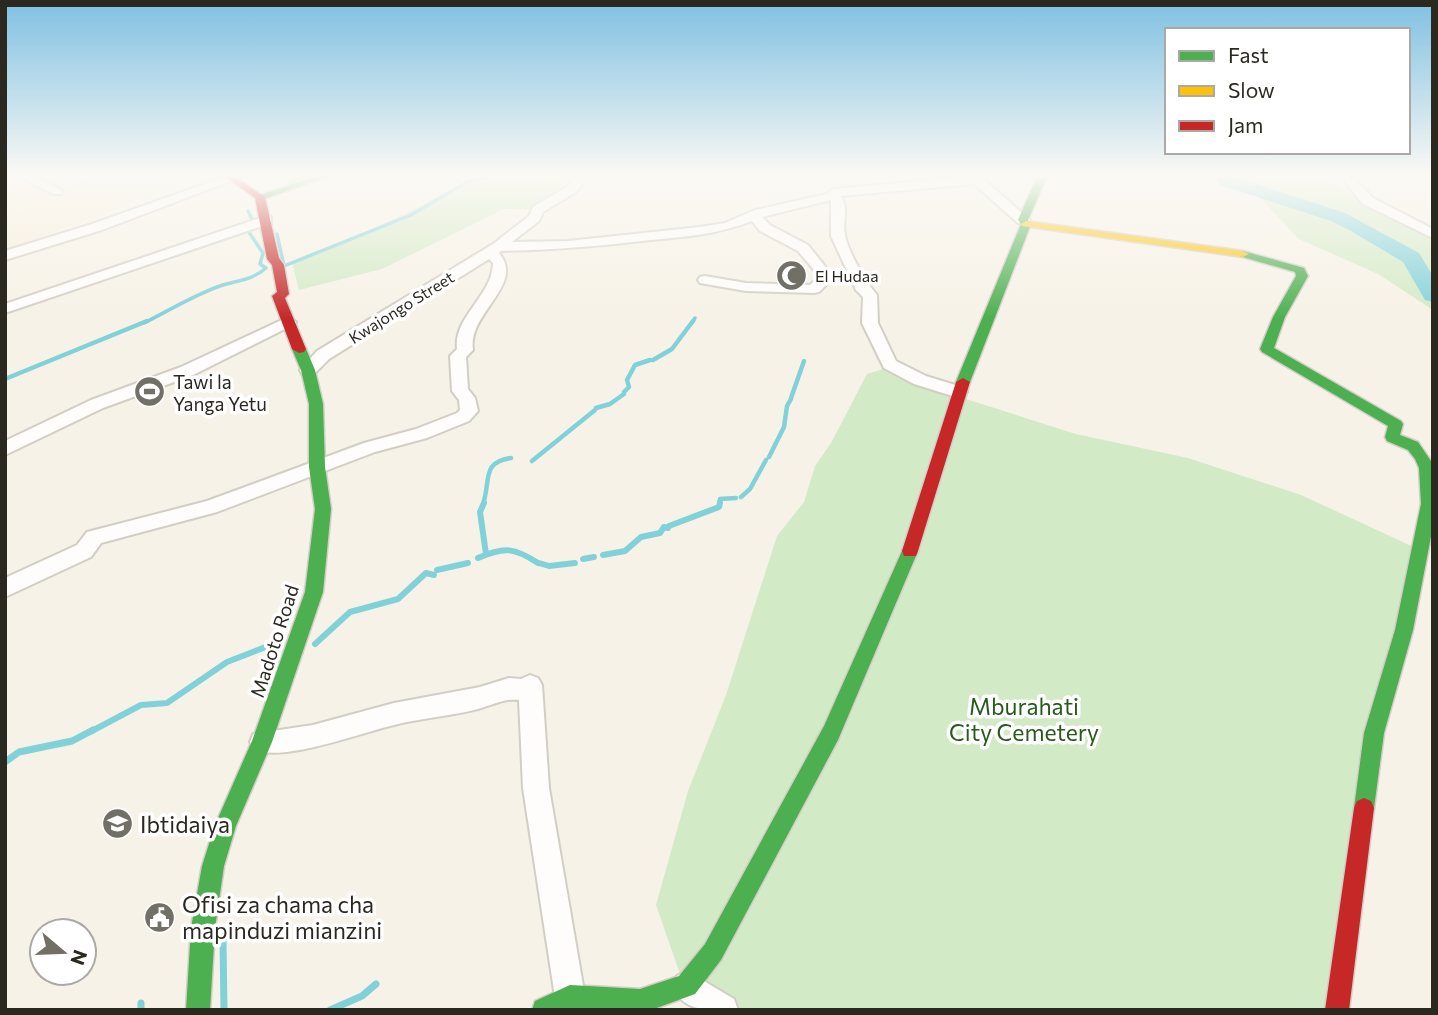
<svg xmlns="http://www.w3.org/2000/svg" width="1438" height="1015" font-family="Commissioner,sans-serif">
<style>
.built{fill:#f6edd9}
.green{fill:#d3eac6}
.lines{fill:none;stroke-linecap:round;stroke-linejoin:round}
.stream-far3{stroke:#81d1d9;stroke-width:3.5}
.stream-far2{stroke:#81d1d9;stroke-width:4.5}
.stream-far1{stroke:#81d1d9;stroke-width:6}
.stream{stroke:#81d1d9;stroke-width:7}
.river{fill:#81d1d9;fill-rule:evenodd}
.street-casing{stroke:#d2cec5;stroke-width:4}
.fast-casing{stroke:#d2cec5;stroke-width:3}
.slow-casing{stroke:#d2cec5;stroke-width:3}
.jam-casing{stroke:#d2cec5;stroke-width:3}
.street{fill:#fefdfb;fill-rule:evenodd}
.fast{fill:#4caf50;fill-rule:evenodd}
.slow{fill:#ffc107;fill-rule:evenodd}
.jam{fill:#c62828;fill-rule:evenodd}
.labels{text-anchor:middle;dominant-baseline:central;stroke-width:7;stroke-linejoin:round;paint-order:stroke}
.far-poi-label{font-size:16px;fill:#2b2820;stroke:#fff;text-anchor:start}
.far-street-label{font-size:16px;fill:#2b2820;stroke:#fff}
.poi-label{font-size:19px;fill:#2b2820;stroke:#fff;text-anchor:start}
.street-label{font-size:19px;fill:#2b2820;stroke:#fff}
.near-park-label{font-size:23px;fill:#26591a;stroke:#fff}
.near-poi-label{font-size:23px;fill:#2b2820;stroke:#fff;text-anchor:start}
</style>
<rect width="100%" height="100%" fill="#f7f2e7"/>
<path class="built" d="M5 177H88L65 188 91 177H190L187 183 5 250V216L34 201 5 214Z"/>
<path class="green" d="M481 177H571L533 209H504L382 269 299 290 292 262C336 244 380 227 422 205 442 195 460 185 481 177Z
M1231 177H1323L1345 190 1433 229V310L1378 274 1299 239 1257 195Z
M883 369 969 400 1076 434 1188 458 1301 495 1418 549 1333 1010H714L688 997 656 905 688 791 726 695 777 536 804 502 815 466 831 443 867 374Z"/>
<g class="lines">
<path class="stream-far3" d="M290 182 305 177
M248 211 252 219
M277 234 284 266 411 215 467 182 487 177
M144 323C168 311 194 295 220 286 237 280 251 281 266 268L260 264 263 253 246 228
M692 323 695 318"/>
<path class="stream-far2" d="M653 360 672 349 693 321
M5 379 147 321
M624 392 629 387 627 380 635 365 650 360
M791 398 804 361
M596 408 610 404 624 394
M769 457 784 427 787 406 791 399
M532 461 595 410
M741 497 750 489 766 460
M483 504C491 481 481 462 511 458
M719 504 720 499 736 498"/>
<path class="stream-far1" d="M484 503 480 512 486 554
M669 526 719 507 720 503
M603 555 625 551 641 537 660 533 664 527 668 528
M478 558C505 546 515 548 538 563
M583 559 594 557
M539 563 549 566 575 563
M437 570 468 563
M315 644 350 612 398 599 426 573 434 575
M90 732 141 705 167 703 227 662 268 646"/>
<path class="stream" d="M5 762 19 752 72 741 93 730
M223 942 224 1010
M141 1003V1010
M330 1010 362 996 376 984"/>
<path class="river" d="M1217 177H1235L1345 213 1419 253 1433 276V302L1425 300 1403 262 1351 231 1331 221 1220 185Z"/>
<defs>
<path id="street" d="M21 177H36L63 191 61 194H53Z
M225 177 239 178 102 230 5 260V251L92 224Z
M576 177H588L576 192 543 212 539 221 512 242 568 241 700 227 725 223 755 210 827 194 833 189 967 177H981L1030 220 1028 223H1018L974 184 841 196C849 209 842 221 845 235 848 252 866 282 877 295L878 323 896 361 926 376 965 388 967 392 959 398 914 384 884 368 862 323 863 297 856 290 831 236V200L762 217 770 225 808 245 828 270 847 273 849 276 847 279 830 281 819 292 814 293 746 291 700 283 698 280 700 277 705 276 746 283 810 285 819 276 798 251 760 231 752 221C719 234 686 237 651 240 601 246 552 250 501 251L499 253C526 285 467 313 473 350L466 357 468 389 475 398 478 411 469 421 427 438 375 452 217 512 101 543 91 557 5 597V578L77 545 87 532 207 501 364 443 416 429 457 413 460 410 459 400 452 391 450 356 457 349C453 317 493 295 493 263L489 259 329 359 314 374H302L300 370 317 351 493 244 529 216 533 207 568 186Z
M1341 177H1353L1373 198 1433 229V238L1363 204Z
M266 216 271 217V223L5 313V304Z
M288 317 296 322 293 325 193 375 103 408 5 455V441L91 400 181 367Z
M530 675 538 678 542 685 549 788 585 997 580 1007 575 1010 560 1007 555 997 523 788 519 700C504 698 493 705 478 709 451 716 422 718 394 725 360 733 285 762 253 750L250 742 253 734 313 725 394 703 480 687 509 678 521 679Z
M687 971 734 999 738 1010C712 1010 684 1014 672 986L677 976Z"/>
<path id="fast" d="M313 177H327L264 199 255 197Z
M1037 177H1047L1028 220 1031 224 970 382 968 385H958L956 382 1021 224 1018 220Z
M1243 251 1304 268 1308 276 1285 317 1274 348 1401 421 1403 424 1400 435 1418 442 1433 464V526L1413 630 1384 733 1374 808 1371 815 1364 818 1357 815 1354 808 1364 733 1395 630 1421 504 1419 468 1415 459 1408 450 1387 441 1385 437 1388 426 1262 352 1260 349 1273 317 1296 276 1295 272 1239 256 1237 254Z
M299 345 306 349 315 370 323 404 325 467 331 509 323 592 272 742 236 826 224 866 215 928 210 1010H186L191 928 202 866 215 825 252 741 305 592 315 509 309 467V404L301 370 292 349Z
M910 544 916 546 918 551 838 740 721 960 695 994 651 1010H532L535 1001 570 985 640 989 679 976 705 944 824 726 902 551 904 546Z"/>
<path id="slow" d="M1026 221 1243 251 1249 254 1243 257 1022 226 1021 224Z"/>
<path id="jam" d="M225 177H236L265 197 279 258 284 265 289 294 285 298 306 349 304 352 299 353 292 349 272 296 277 292 272 265 267 259 255 198Z
M963 378 970 382 918 551 916 556H904L902 551 956 382Z
M1364 798 1371 801 1374 808 1349 1010H1325L1354 808 1357 801Z"/>
</defs>
<use href="#street" class="street-casing"/>
<use href="#fast" class="fast-casing"/>
<use href="#slow" class="slow-casing"/>
<use href="#jam" class="jam-casing"/>
<use href="#street" class="street"/>
<use href="#fast" class="fast"/>
<use href="#slow" class="slow"/>
<use href="#jam" class="jam"/>
</g>
<linearGradient id="sky" x2="0" y2="1"><stop stop-color="#7fc0e2"/><stop offset="0.55" stop-color="#fbf9f4"/><stop offset="1" stop-color="#fbf9f4" stop-opacity="0"/></linearGradient>
<rect width="1438" height="319" fill="url(#sky)"/>
<defs>
<symbol id="mosque-disc" viewBox="-11 -11 22 22"><circle r="9.5" fill="#726f66" stroke="#fff"/><path d="M3.5-4.9A6 6 0 1 0 3.5 4.9A5 5 0 1 1 3.5-4.9Z" fill="#fff"/></symbol>
<symbol id="stadium-disc" viewBox="-11 -11 22 22"><circle r="9.5" fill="#726f66" stroke="#fff"/><path d="M0-5a6.5 5 0 1 0 0 10a6.5 5 0 1 0 0-10ZM-3.5-1.8h7v3.6h-7Z" fill="#fff"/></symbol>
<symbol id="school-disc" viewBox="-11 -11 22 22"><circle r="9.5" fill="#726f66" stroke="#fff"/><path d="M0-5L7-2L0 1L-7-2ZM-4 1L0 2.5L4 1V4Q0 6-4 4Z" fill="#fff"/></symbol>
<symbol id="civic-disc" viewBox="-11 -11 22 22"><circle r="9.5" fill="#726f66" stroke="#fff"/><path d="M-.6-6.5H3V-4.5H.6V-3L4-1V1h2V6H-6V1h2V-1L-.6-3ZM-1.2 2.5V6h2.4V2.5Z" fill="#fff"/></symbol>
</defs>
<g fill-rule="evenodd">
<use href="#mosque-disc" x="774" y="258" width="35" height="35"/>
<use href="#stadium-disc" x="132" y="374" width="35" height="35"/>
<use href="#school-disc" x="100" y="806" width="35" height="35"/>
<use href="#civic-disc" x="142" y="900" width="35" height="35"/>
</g>
<g class="labels">
<g class="far-poi-label">
<text x="815" y="275">El Hudaa</text>
</g>
<g class="far-street-label">
<text transform="translate(401 307) rotate(-32)">Kwajongo Street</text>
</g>
<g class="poi-label">
<text x="173" y="381">Tawi la<tspan x="173" dy="22">Yanga Yetu</tspan></text>
</g>
<g class="street-label">
<text transform="translate(274 641) rotate(-72)">Madoto Road</text>
</g>
<g class="near-park-label">
<text x="1024" y="706">Mburahati<tspan x="1024" dy="26">City Cemetery</tspan></text>
</g>
<g class="near-poi-label">
<text x="140" y="824">Ibtidaiya</text>
<text x="182" y="904">Ofisi za chama cha<tspan x="182" dy="26">mapinduzi mianzini</tspan></text>
</g>
</g>
<rect width="1438" height="1015" fill="none" stroke="#2b2820" stroke-width="14"/>
<rect x="1165" y="28" width="245" height="126" fill="#ffffff" stroke="#aaa9a6" stroke-width="2"/>
<rect x="1179" y="51" width="35" height="10" fill="#4caf50" stroke="#aaa9a6" stroke-width="2"/>
<text x="1228" y="63" font-size="21" fill="#2b2820">Fast</text>
<rect x="1179" y="86" width="35" height="10" fill="#ffc107" stroke="#aaa9a6" stroke-width="2"/>
<text x="1228" y="98" font-size="21" fill="#2b2820">Slow</text>
<rect x="1179" y="121" width="35" height="10" fill="#c62828" stroke="#aaa9a6" stroke-width="2"/>
<text x="1228" y="133" font-size="21" fill="#2b2820">Jam</text>
<g transform="translate(63 952) rotate(109)"><circle r="33" fill="#ffffff" stroke="#aaa9a6" stroke-width="2"/>
<path d="M0-5L12 26L0 18L-12 26Z" fill="#726f66"/>
<text y="-10" font-size="19" font-weight="bold" text-anchor="middle" fill="#2b2820">N</text>
</g>
</svg>
